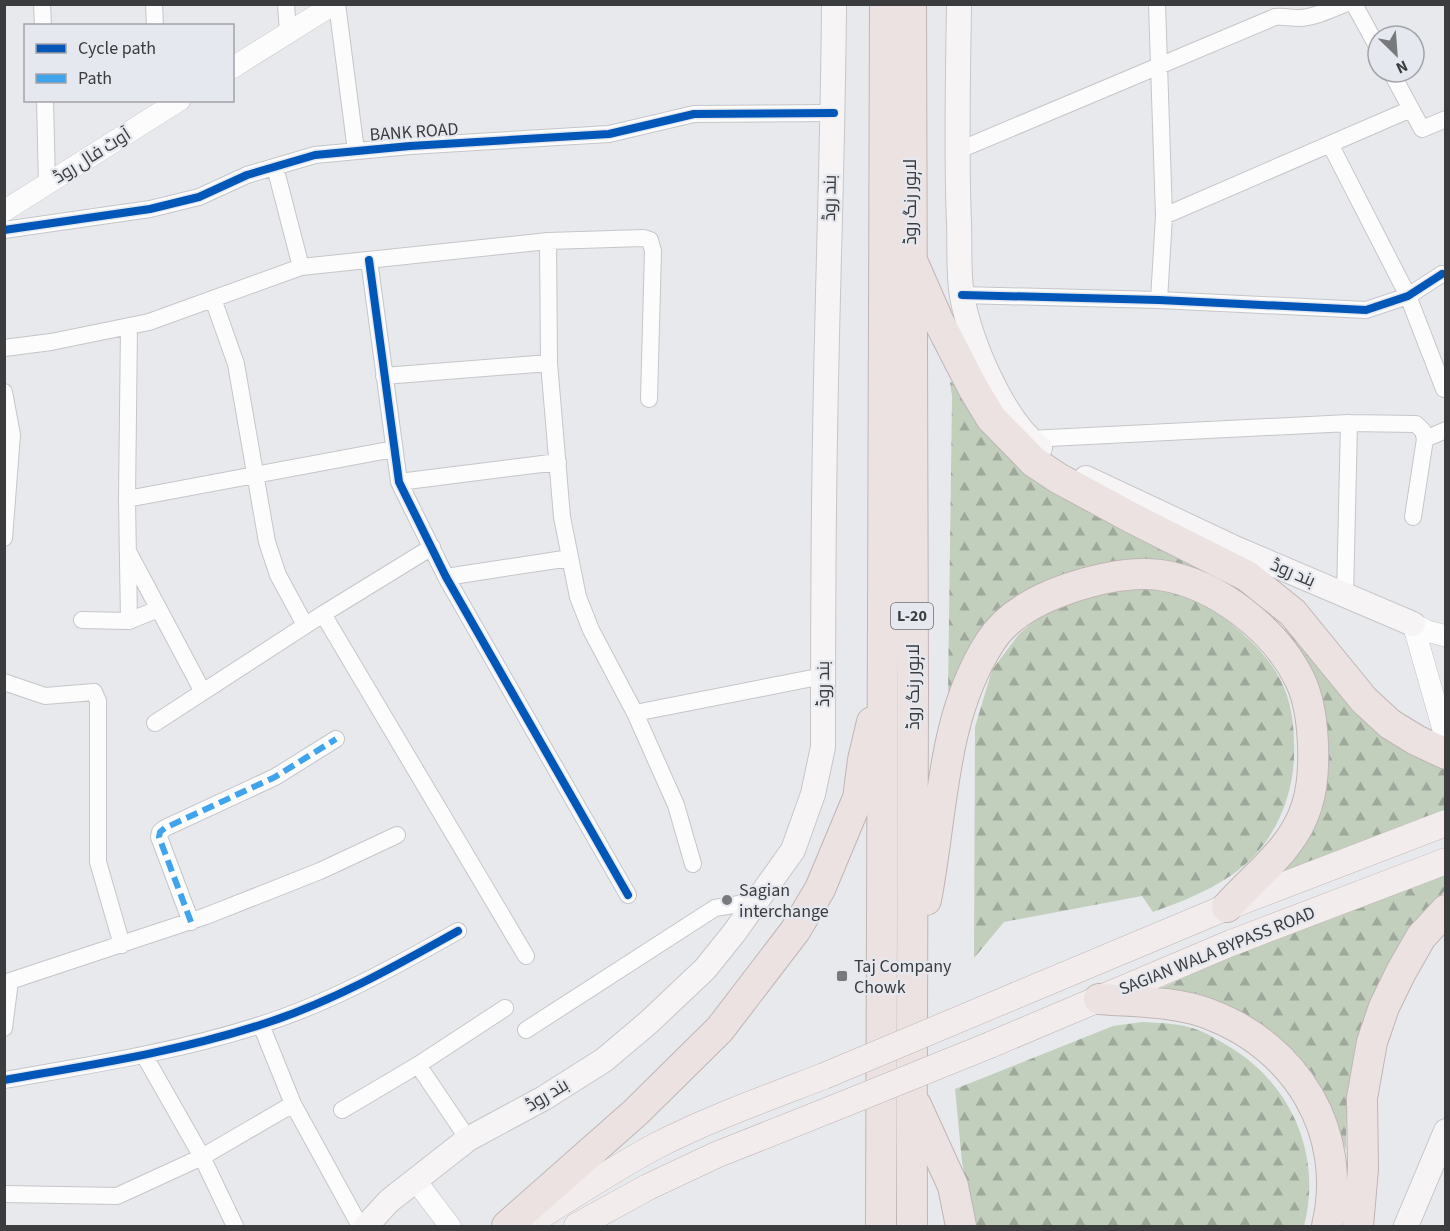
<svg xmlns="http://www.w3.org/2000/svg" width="1450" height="1231" font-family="'Source Sans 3',Cairo,sans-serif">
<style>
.forest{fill:url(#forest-firs)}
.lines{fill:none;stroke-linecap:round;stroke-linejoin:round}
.minor-casing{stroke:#c6c6c9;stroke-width:18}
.tertiary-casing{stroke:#c6c6c9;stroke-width:22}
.secondary-casing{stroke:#c6c6c9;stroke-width:26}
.primary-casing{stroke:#bfb5b5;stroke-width:27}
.motorway-casing{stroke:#bfb5b5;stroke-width:32}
.minor{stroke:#fcfcfc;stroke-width:16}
.tertiary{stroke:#fcfcfc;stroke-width:21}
.secondary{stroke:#f6f4f5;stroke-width:24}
.primary{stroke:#f2ecec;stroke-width:26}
.motorway{stroke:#ece2e2;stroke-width:30}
.primary-bridge-casing{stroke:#bfb5b5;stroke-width:27;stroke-linecap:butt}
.primary-bridge{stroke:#f2ecec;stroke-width:26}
.quiet{stroke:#3fa4ec;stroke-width:6;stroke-dasharray:12 6;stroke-linecap:butt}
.cycleway-casing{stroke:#e6e8ef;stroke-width:11}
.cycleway{stroke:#0057b8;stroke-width:8}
.poi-dot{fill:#78797b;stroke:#e6e8ef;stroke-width:2}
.labels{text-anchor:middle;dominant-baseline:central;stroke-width:4.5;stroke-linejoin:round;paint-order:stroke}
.shield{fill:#e6e8ef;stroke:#6e7073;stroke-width:1.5}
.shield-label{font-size:16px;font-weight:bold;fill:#3b3c3e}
.street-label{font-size:18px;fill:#3b3c3e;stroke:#e6e8ef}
.poi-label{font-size:18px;fill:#3b3c3e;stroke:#e6e8ef;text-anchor:start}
</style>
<defs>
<pattern id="forest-firs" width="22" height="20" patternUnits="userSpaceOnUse" patternTransform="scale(1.5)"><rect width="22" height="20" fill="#c2cfbd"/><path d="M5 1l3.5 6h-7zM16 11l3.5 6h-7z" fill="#9fa99b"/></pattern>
</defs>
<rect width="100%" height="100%" fill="#e8e9ed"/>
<path class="forest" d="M950 382 973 388 991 418 1201 553 1223 582 1052 594 974 673 948 696 952 396Z
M1142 588C1157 590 1172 591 1186 596 1204 603 1222 615 1236 628 1282 667 1296 698 1294 759 1292 795 1278 832 1252 858 1225 885 1189 899 1153 912L1142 896 1004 922 974 958 975 727 992 670 1019 634 1039 617 1067 602 1095 592Z
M1275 625 1317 642 1445 754V823L1246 885 1266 868 1314 760Z
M1445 875V891C1438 898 1430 905 1422 913 1414 922 1408 934 1402 944 1362 1006 1345 1077 1346 1150L1328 1113 1271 1033 1244 1013 1211 1002 1161 988C1253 945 1350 909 1445 875Z
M1142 1022C1158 1023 1176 1023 1192 1028 1206 1032 1220 1041 1233 1049 1293 1087 1322 1157 1304 1226H974L962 1162 955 1089 1113 1026Z"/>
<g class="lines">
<defs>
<path id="minor" d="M42 4 43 26
M154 4 155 26
M286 4 288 33
M337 4 356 151
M1157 4 1164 216 1159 300
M1354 4 1378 48
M1391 72 1422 129 1446 119
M45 100 47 184
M1330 144 1408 296 1444 389
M957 151 1275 17C1284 16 1290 18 1299 18 1314 18 1331 9 1345 4
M275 167 301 267
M1164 216 1411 109
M4 230 150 209 199 197 247 175 315 155 410 146 609 134 694 114 834 113
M548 241 549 363 562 517 578 597 591 630 635 713 676 805 693 864
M369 260 399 482 446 577 628 895
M962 295 1159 300 1366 310 1408 296 1442 274
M213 299 236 364 267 542 278 575 305 625
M4 348 51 342 149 322 301 267 548 241 644 238 650 240 653 251 649 399
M384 376 549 363
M4 392 12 435 4 538
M1029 439 1349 423 1416 424 1423 431 1425 439 1413 517
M1425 439 1446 430
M399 482 558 462
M127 499 394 449
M130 555 203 692
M446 577 570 558
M1345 596 1349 423
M323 614 526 956
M82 620 129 621 158 609
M129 621 127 499 129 326
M4 682 45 696 94 692 98 701V862L122 945
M635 713 823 676
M155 723 323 614 432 547
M191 922 159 837 160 832 165 828 275 777 336 739
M4 983 206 916 320 871 397 835
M261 1025 293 1104 360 1226
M4 1028 10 981
M526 1030 715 908 757 901
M144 1055 202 1157 235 1226
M418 1065 468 1139
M4 1080C90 1065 176 1052 260 1025 330 1003 394 967 458 931
M342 1110 418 1065 505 1008
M4 1194 117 1196 202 1157 293 1104"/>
<path id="tertiary" d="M232 68 334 4
M4 211 180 100
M1413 624 1444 733
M1413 624 1427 631 1446 636
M416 1181 450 1226"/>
<path id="secondary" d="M959 4C958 78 956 150 959 223 960 247 958 273 962 296 970 341 1003 420 1040 448
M1086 478 1237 549 1413 624
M366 1226 389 1201 468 1139 544 1098 604 1060 649 1022 705 969 734 933 793 850 813 794 823 747C823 644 823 542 825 439 827 294 833 149 834 4
M1406 1226 1446 1131"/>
<path id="primary" d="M1017 995 1227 907 1446 823
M990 1045 1231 943 1446 861
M525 1226C567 1199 610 1171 654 1147 708 1119 767 1098 824 1076
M577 1226 648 1187 716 1155 844 1104"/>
<path id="motorway" d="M911 4C910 234 913 463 913 692 913 870 911 1048 912 1226
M914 265 938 320 973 388 991 418 1034 462 1058 478 1132 518 1247 576 1293 613 1364 700 1390 724 1416 740 1446 754
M926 900C943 813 941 718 990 642 1007 615 1038 599 1067 589 1096 579 1129 571 1160 575 1216 583 1276 630 1300 680 1315 711 1317 773 1307 805 1294 849 1256 874 1227 907
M1099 999C1135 1002 1175 1001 1209 1014 1297 1047 1349 1133 1327 1226
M916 1105 953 1186 961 1226
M507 1226 636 1112 720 1029 795 931 820 889 858 798 863 760 872 722
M881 1226 885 4
M1358 1226 1363 1169 1362 1098 1372 1042 1384 1007 1401 972 1421 937 1446 910"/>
</defs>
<use href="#minor" class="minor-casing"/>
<use href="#tertiary" class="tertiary-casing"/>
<use href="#secondary" class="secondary-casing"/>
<use href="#primary" class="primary-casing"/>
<use href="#motorway" class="motorway-casing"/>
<use href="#minor" class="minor"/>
<use href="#tertiary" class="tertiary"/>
<use href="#secondary" class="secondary"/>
<use href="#primary" class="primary"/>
<use href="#motorway" class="motorway"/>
<defs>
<path id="primary-bridge" d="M824 1076 1017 995
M844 1104 990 1045"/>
</defs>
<use href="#primary-bridge" class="primary-bridge-casing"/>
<use href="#primary-bridge" class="primary-bridge"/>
<path class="quiet" d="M191 922 159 837 160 832 165 828 275 777 336 739"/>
<defs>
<path id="cycleway" d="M4 230 150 209 199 197 247 175 315 155 410 146 609 134 694 114 834 113
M369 260 399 482 446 577 628 895
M962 295 1159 300 1366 310 1408 296 1442 274
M4 1080C90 1065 176 1052 260 1025 330 1003 394 967 458 931"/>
</defs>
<use href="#cycleway" class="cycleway-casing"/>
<use href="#cycleway" class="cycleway"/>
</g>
<g class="poi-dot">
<circle cx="727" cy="900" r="6"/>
<rect x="836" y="970" width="12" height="12" rx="3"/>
</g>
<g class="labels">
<rect class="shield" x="891" y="603" width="42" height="26" rx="4.5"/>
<g class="shield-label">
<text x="912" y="616">L-20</text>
</g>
<g class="street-label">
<text transform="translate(414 132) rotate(-4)">BANK ROAD</text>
<text transform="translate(92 156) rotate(-32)">آوٹ فال روڈ</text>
<text transform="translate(830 198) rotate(-89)">بند روڈ</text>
<text transform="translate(910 202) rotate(-90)">لاہور رنگ روڈ</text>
<text transform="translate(1293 573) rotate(23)">بند روڈ</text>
<text transform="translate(823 684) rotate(-90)">بند روڈ</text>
<text transform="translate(913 687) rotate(-90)">لاہور رنگ روڈ</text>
<text transform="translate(1217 951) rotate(-22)">SAGIAN WALA BYPASS ROAD</text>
<text transform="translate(547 1095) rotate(-31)">بند روڈ</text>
</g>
<g class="poi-label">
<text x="739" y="890">Sagian<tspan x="739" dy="21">interchange</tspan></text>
<text x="854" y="966">Taj Company<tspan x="854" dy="21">Chowk</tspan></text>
</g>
</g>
<rect width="1450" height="1231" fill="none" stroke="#3b3c3e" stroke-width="12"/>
<rect x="24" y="24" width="210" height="78" fill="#e6e8ef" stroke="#a2a3a8" stroke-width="1.5"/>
<rect x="36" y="44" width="30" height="9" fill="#0057b8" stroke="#a2a3a8" stroke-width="1.5"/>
<text x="78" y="54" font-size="18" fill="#3b3c3e">Cycle path</text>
<rect x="36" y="74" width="30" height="9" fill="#3fa4ec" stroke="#a2a3a8" stroke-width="1.5"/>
<text x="78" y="84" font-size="18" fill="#3b3c3e">Path</text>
<g transform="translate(1396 54) rotate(155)"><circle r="28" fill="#e6e8ef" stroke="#a2a3a8" stroke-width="1.5"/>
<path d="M0-4.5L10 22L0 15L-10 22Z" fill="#78797b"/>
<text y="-9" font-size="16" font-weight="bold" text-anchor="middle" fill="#3b3c3e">N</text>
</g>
</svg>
